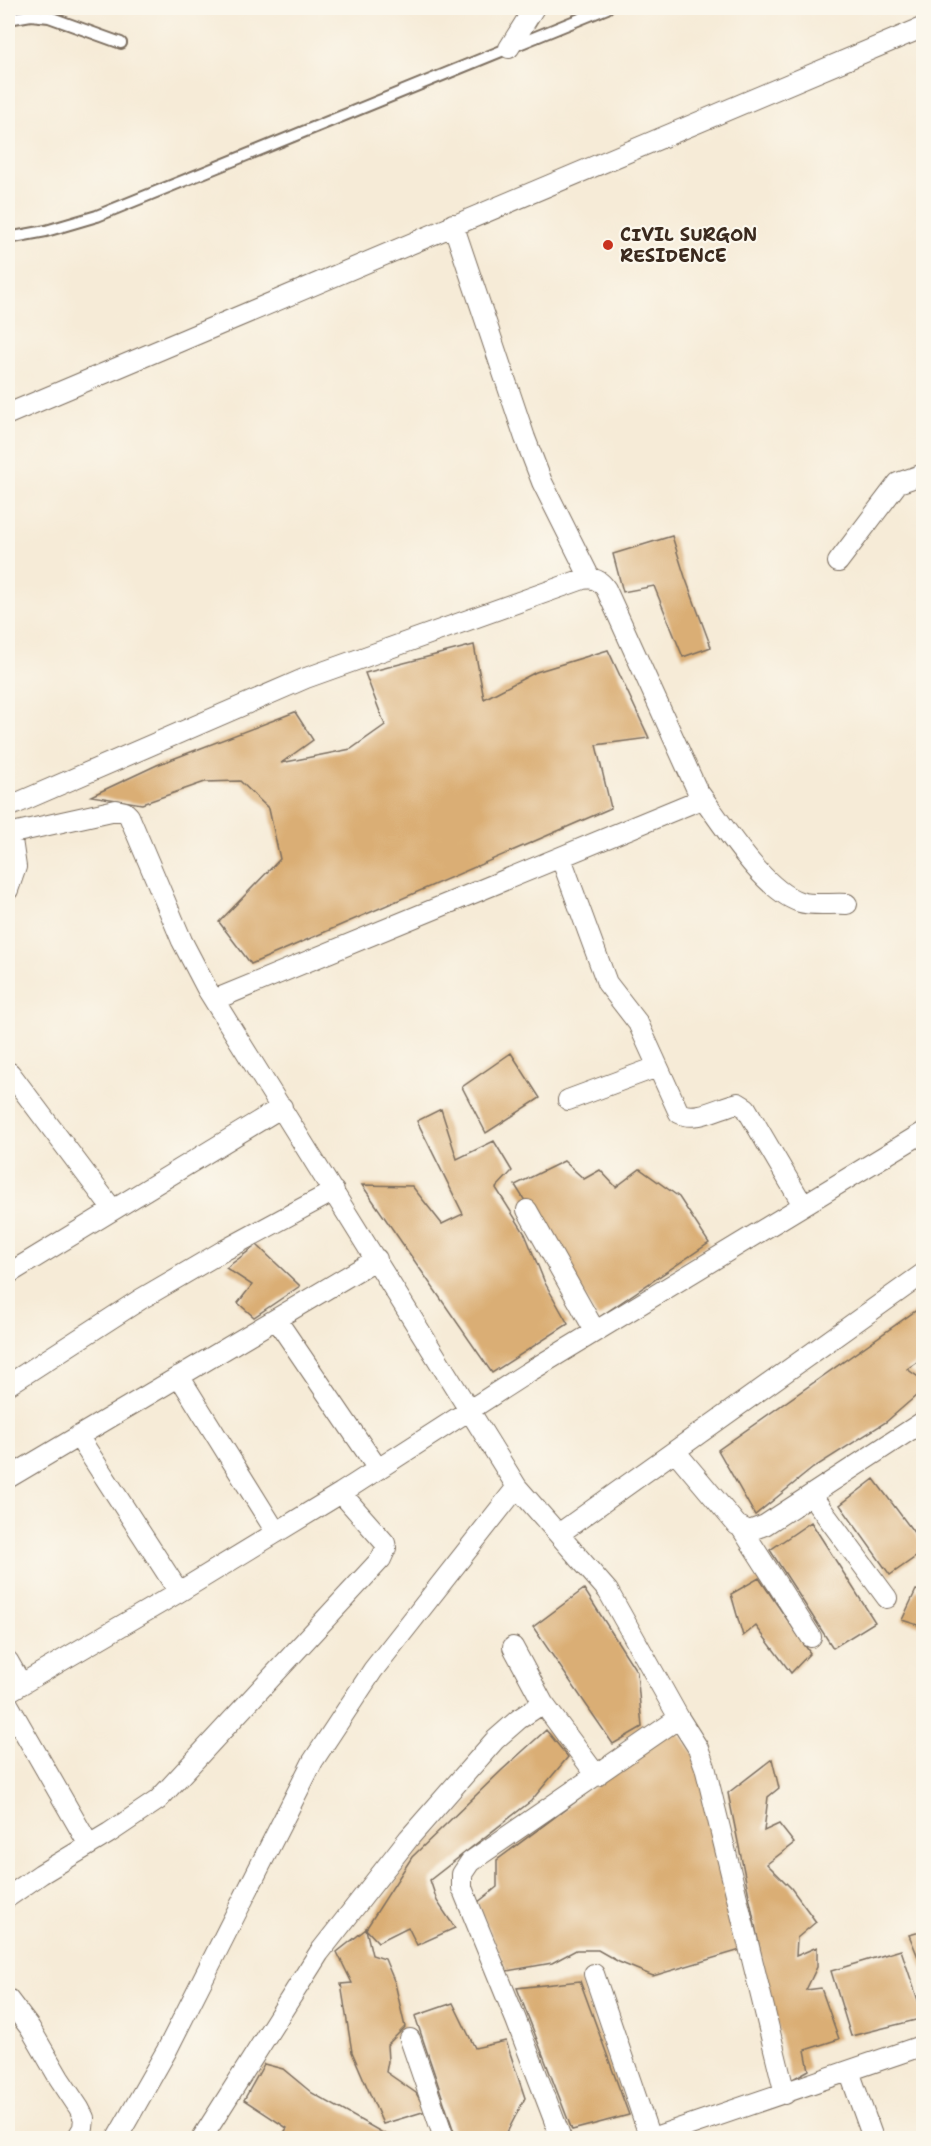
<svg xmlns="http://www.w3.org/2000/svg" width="931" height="2146" font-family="'Shantell Sans',sans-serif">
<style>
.building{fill:#daae75}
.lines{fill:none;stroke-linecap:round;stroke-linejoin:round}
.lane-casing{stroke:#7c6e5f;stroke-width:14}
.street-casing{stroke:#7c6e5f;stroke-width:22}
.lane{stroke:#fff;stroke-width:10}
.street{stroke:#fff;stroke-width:20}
.poi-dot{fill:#c8321e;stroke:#fbf7ec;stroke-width:2}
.labels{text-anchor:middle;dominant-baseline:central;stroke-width:4.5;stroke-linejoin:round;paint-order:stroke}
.poi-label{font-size:18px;font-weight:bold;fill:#3b2a1e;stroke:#fbf7ec;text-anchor:start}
</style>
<rect width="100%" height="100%" fill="#fbf7ec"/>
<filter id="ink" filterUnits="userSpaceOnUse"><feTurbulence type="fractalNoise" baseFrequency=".0167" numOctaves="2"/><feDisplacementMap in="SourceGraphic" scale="12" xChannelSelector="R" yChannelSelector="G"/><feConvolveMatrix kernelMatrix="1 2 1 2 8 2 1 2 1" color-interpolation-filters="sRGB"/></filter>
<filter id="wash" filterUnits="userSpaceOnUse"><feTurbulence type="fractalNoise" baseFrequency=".008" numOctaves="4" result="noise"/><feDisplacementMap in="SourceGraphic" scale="24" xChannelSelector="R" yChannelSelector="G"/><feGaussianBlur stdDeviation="1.35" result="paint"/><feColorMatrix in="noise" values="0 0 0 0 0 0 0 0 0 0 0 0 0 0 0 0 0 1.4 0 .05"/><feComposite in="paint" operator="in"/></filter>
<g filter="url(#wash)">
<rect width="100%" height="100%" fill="#f6ebd7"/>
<g id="blocks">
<path class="building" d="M672 536 685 577 711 647 683 657 654 586 623 592 613 554Z
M474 645 484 699 536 672 608 650 649 738 596 745 611 808 251 964 219 922 280 859 269 809 240 781 205 782 142 804 91 796 157 765 295 712 313 740 281 763 351 749 385 725 365 673Z
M511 1053 540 1098 486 1133 462 1087Z
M441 1109 457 1159 494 1141 512 1171 496 1188 525 1234 545 1283 568 1324 492 1373 362 1185 412 1186 442 1224 463 1214 417 1121Z
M564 1161 584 1179 600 1170 616 1187 640 1169 679 1197 709 1243 598 1318 515 1185Z
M257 1245 300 1286 254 1317 238 1303 252 1285 226 1268Z
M924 1305V1357L907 1369 924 1381V1389L886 1422 813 1468 755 1515 718 1450Z
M874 1479 924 1546V1551L890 1575 840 1505Z
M811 1522 875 1622 833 1648 770 1550Z
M759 1578 810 1653 791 1673 756 1626 743 1636 731 1594Z
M584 1589 637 1672 642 1727 613 1744 533 1627Z
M916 1590 924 1591V1627L902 1620Z
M675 1728 695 1756 744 1949 653 1976 619 1962 598 1950H576L552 1963 507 1971 477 1903 497 1887V1860Z
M546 1730 568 1757 531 1801 430 1880 437 1901 455 1928 417 1945 408 1927 378 1942 366 1929 372 1955 385 1959 395 1983 405 2027 387 2045 388 2061 386 2072 416 2093 426 2111 383 2124 352 2052 341 1984 352 1983 337 1952 366 1929 412 1857 502 1770Z
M772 1759 779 1788 768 1797 764 1831 779 1824 794 1843 767 1864 791 1888 816 1922 797 1938 796 1956 817 1947V1967L806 1990 821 1988 839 2039 805 2050 809 2070 791 2080 766 1979 728 1793Z
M924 1931V1969H923L909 1935Z
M901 1950 921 2009 920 2019 851 2036 831 1971Z
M580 1981 629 2115 572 2130 517 1988Z
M453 2003 475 2048 506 2041 525 2098 504 2138H456L415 2016Z
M264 2064 283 2069 312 2093 392 2138H281L287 2128 244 2100Z"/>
</g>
</g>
<g filter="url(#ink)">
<use href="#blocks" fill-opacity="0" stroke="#7c6e5f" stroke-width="1.5"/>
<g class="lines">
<defs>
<path id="lane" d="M8 19 31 15 49 17 121 43
M8 238 46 231 97 216 607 8"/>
<path id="street" d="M509 48 534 8
M453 224 525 438 542 482 590 578
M8 414 924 27
M838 562 898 483 924 474
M697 790C721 821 762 890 800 902 813 906 832 903 847 904
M8 807 306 678 583 579C594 577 600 580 606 589L697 790 698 795 694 802 214 1000
M8 834 116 810 125 812 129 816 182 941 207 989 517 1487 608 1591 679 1718 470 1862 462 1874V1888L516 2020 561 2138
M561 858 607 983 638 1023 679 1113C697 1122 719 1107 738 1103L746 1108 803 1205
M8 890 16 867 11 833
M10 1073 113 1210
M568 1100 657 1067
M527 1210 595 1331
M8 1274 282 1107
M276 1319 378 1469
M179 1376 276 1532
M8 1385 141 1299 223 1251 334 1191
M78 1436 179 1592
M675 1451 737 1525 749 1531 765 1525 924 1421
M8 1478 377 1259
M811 1495 887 1598
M742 1529 811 1637
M560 1533 924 1273
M513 1647 543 1703
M8 1661 21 1684
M8 1692 179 1592 341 1493 527 1373 924 1132
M8 1704 89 1845
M679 1718 698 1748 705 1767 785 2094
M8 1897 41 1874 109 1833 158 1800 381 1559 386 1548 385 1543 341 1493
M594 1974 650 2138
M8 1999 30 2028 59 2078 79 2108 84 2118 83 2128 77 2138
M410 2039 444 2138
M849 2071 873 2138
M117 2138 167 2050 313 1761 373 1670 517 1487
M202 2138 319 1953 409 1838 495 1740 519 1719 543 1703 597 1776
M652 2138 924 2045"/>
</defs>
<use href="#lane" class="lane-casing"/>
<use href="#street" class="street-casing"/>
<use href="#lane" class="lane"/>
<use href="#street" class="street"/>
</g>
</g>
<circle class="poi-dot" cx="608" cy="245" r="6"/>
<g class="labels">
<g class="poi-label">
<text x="620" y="235">CIVIL SURGON<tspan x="620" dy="21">RESIDENCE</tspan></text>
</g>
</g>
<rect width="931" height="2146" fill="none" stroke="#fbf7ec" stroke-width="30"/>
</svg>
